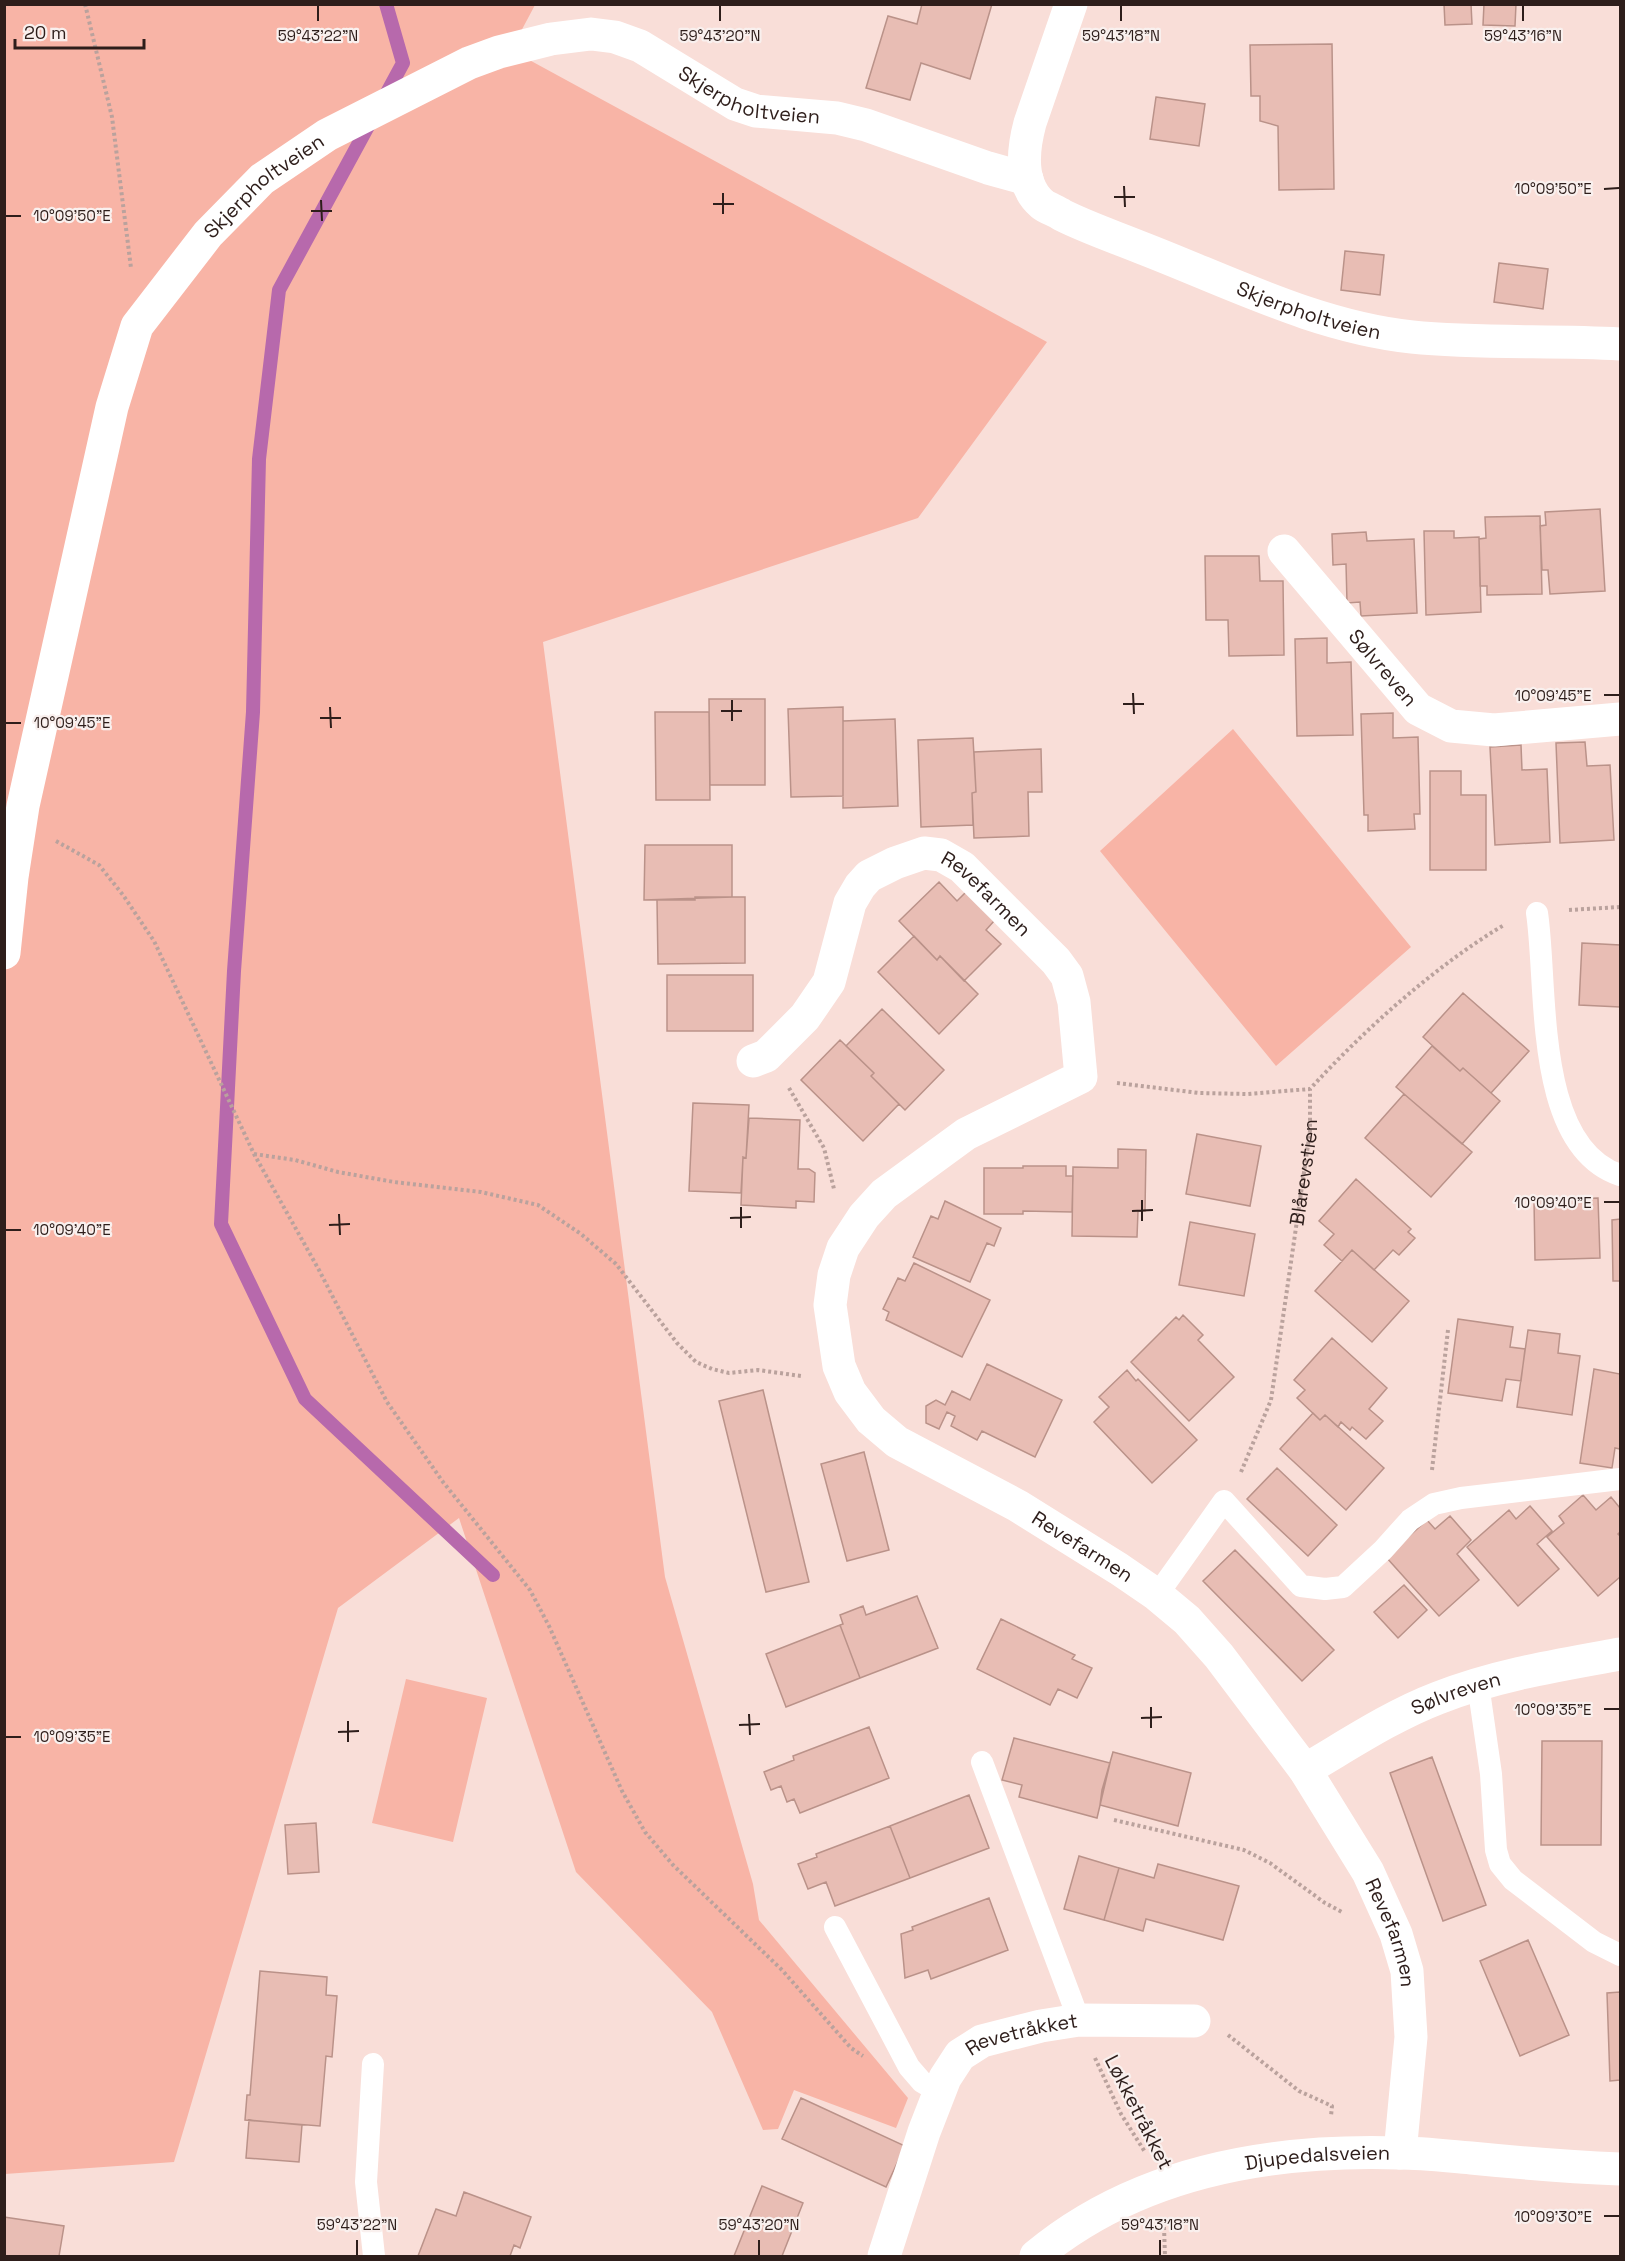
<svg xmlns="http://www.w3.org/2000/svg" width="1625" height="2261" font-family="'Space Grotesk',sans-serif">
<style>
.green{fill:#f8b4a6}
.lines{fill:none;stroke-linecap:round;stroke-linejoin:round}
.stream{stroke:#b769ac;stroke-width:14}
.building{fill:#e8bdb4;stroke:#ba9289;stroke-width:1.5}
.path{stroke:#baa29d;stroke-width:4;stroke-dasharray:3 3;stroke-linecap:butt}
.service{stroke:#fff;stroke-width:22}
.minor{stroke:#fff;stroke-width:33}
.tertiary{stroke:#fff;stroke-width:33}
.ticks{fill:none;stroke:#2e1e1b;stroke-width:2}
.labels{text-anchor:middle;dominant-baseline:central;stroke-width:4.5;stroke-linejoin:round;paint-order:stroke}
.street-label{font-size:20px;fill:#2e1e1b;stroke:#f9f0ee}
.ticks-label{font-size:15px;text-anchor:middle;fill:#2e1e1b;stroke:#f9f0ee;stroke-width:4.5;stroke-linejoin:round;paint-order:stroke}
</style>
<rect width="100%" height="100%" fill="#f9ded8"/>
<path class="green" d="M5 5H535L511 50 1047 342 918 518 543 642 665 1577 753 1884 759 1920 908 2098 896 2128 794 2090 778 2129 763 2130 712 2012 576 1872 459 1518 338 1608 174 2162 5 2174Z
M1233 729 1411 947 1276 1066 1100 851Z
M406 1679 487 1698 453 1842 372 1823Z"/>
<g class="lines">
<path class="stream" d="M383 100 403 63 386 4
M372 119 279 290 259 459 253 712 234 971 221 1224 305 1399 493 1575"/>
</g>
<path class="building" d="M922 4H992L970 79 921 63 910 100 866 88 888 16 917 24Z
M1444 4H1471L1472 24 1445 25Z
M1484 4H1516L1515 26 1483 25Z
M1332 44 1334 189 1279 190 1278 126 1260 121V96H1251L1250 45Z
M1156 97 1205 104 1199 146 1150 139Z
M1345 251 1384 255 1380 295 1341 290Z
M1499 263 1548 269 1543 309 1494 302Z
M1600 509 1605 591 1550 594 1548 570H1542L1540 526 1546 525 1545 512Z
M1540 516 1542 594 1487 595V586H1480L1479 539 1486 538 1485 517Z
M1424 531H1454V538L1479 537 1481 612 1426 615Z
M1366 532 1367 541 1414 539 1417 613 1361 616 1360 602 1347 603 1346 564 1333 565 1332 534Z
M1205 556H1259L1260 581H1283L1284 655 1229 656 1228 620H1206Z
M1327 638V663L1351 662 1353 735 1297 736 1295 639Z
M709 699H765V785H710Z
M843 707V796L791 797 788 709Z
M655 712H709L710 800H656Z
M1393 713V738L1418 737 1420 814H1414L1415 829 1368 831V815H1364L1361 714Z
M895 719 898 806 843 808V721Z
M973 738 976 792 972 793 973 825 921 827 918 740Z
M1585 742 1587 766 1610 765 1614 840 1560 843 1556 743Z
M1521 745 1522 770 1547 769 1550 842 1495 845 1490 747Z
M1041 749 1042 792H1028L1029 836 974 838 972 793 976 792 974 752Z
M1430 771H1461V795H1486V870H1430Z
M645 845H732V897L644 900Z
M939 882 957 901 966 892 994 921 986 930 1001 944 964 981 940 956 937 960 899 921Z
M695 897H745V963L658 964 657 900H695Z
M914 936 937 960 940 956 978 994 939 1034 878 972Z
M1582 943 1620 945V1007L1579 1005Z
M667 975H753V1031H667Z
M1463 993 1529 1051 1491 1093 1463 1068 1460 1071 1423 1037Z
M882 1009 944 1070 905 1110 871 1076 874 1073 846 1046Z
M840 1040 874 1073 871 1076 899 1104 863 1141 801 1080Z
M1432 1046 1460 1071 1463 1068 1500 1101 1462 1144 1396 1087Z
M1404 1094 1472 1152 1431 1197 1365 1138Z
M693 1103 749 1105 746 1158 743 1157 741 1193 689 1191Z
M749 1118 800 1120 798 1169H809L815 1173 814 1202 796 1201V1208L741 1205 743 1157 746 1158Z
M1197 1134 1261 1146 1250 1206 1186 1194Z
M1118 1149 1146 1150 1145 1211H1138L1137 1237 1072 1236 1073 1167 1118 1168Z
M1023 1166H1066V1176H1073L1072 1212 1023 1211V1214H984V1168H1023Z
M1356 1179 1411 1229 1408 1232 1415 1238 1399 1255 1393 1250 1374 1270 1352 1250 1342 1261 1324 1245 1334 1234 1319 1221Z
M1598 1198 1600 1258 1535 1260 1534 1200Z
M945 1201 1001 1228 994 1246 987 1243 970 1282 913 1257 931 1216 938 1219Z
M1620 1219V1281H1613L1612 1220Z
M1190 1222 1255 1234 1244 1296 1179 1285Z
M1352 1250 1409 1301 1372 1342 1315 1291Z
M914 1263 990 1300 962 1357 886 1320 889 1312 883 1309 898 1278 905 1281Z
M1183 1315 1203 1335 1198 1340 1234 1377 1189 1421 1131 1362 1176 1317 1179 1320Z
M1458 1319 1513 1327 1510 1347 1525 1349 1521 1381 1506 1379 1502 1401 1448 1393Z
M1528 1330 1560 1334 1558 1353 1580 1356 1572 1415 1517 1407Z
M1332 1338 1387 1388 1369 1409 1383 1421 1366 1439 1352 1427 1350 1430 1341 1422 1338 1427 1325 1415 1320 1420 1297 1398 1305 1390 1294 1380Z
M987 1364 1062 1400 1035 1457 982 1431 977 1440 951 1426 955 1416 947 1412 939 1429 926 1423V1406L936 1400 945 1405 952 1391 970 1400Z
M1594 1369 1620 1374V1449L1615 1448 1612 1468 1580 1463Z
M1127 1370 1136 1381 1138 1379 1197 1440 1152 1483 1094 1422 1109 1407 1099 1397Z
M763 1390 809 1582 766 1592 719 1401Z
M1313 1413 1320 1420 1325 1415 1384 1468 1346 1510 1280 1449Z
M864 1452 889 1550 847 1561 821 1464Z
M1277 1468 1337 1525 1308 1556 1247 1499Z
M1583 1495 1596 1510 1611 1497 1620 1508V1532L1618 1534 1620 1536V1577L1598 1596 1547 1537 1564 1523 1559 1516Z
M1530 1506 1552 1531 1537 1544 1559 1569 1518 1606 1467 1547 1509 1510 1516 1519Z
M1450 1516 1471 1540 1457 1554 1479 1580 1439 1616 1386 1557 1427 1520 1435 1529Z
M1235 1550 1334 1650 1302 1681 1203 1581Z
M1404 1585 1427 1610 1398 1638 1374 1612Z
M917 1596 938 1648 860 1678 840 1625 843 1624 840 1615 863 1606 866 1615Z
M1001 1619 1075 1655 1072 1659 1092 1668 1077 1698 1058 1689 1050 1705 977 1669Z
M840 1625 860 1678 786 1707 766 1654Z
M869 1727 889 1778 800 1813 794 1799 787 1802 781 1786 771 1790 764 1772 794 1760 793 1756Z
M1014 1738 1110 1763 1097 1818 1019 1797 1022 1785 1002 1780Z
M1542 1741H1602L1601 1845H1541Z
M1113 1752 1191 1773 1178 1826 1100 1805 1102 1790Z
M1432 1757 1486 1905 1443 1921 1390 1773Z
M969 1795 989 1848 910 1878 890 1826Z
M316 1823 319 1872 288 1874 285 1825Z
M890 1826 910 1878 835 1906 826 1882 808 1889 798 1864 817 1857 816 1854Z
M1079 1856 1119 1868 1104 1920 1064 1909Z
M1158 1864 1239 1886 1223 1940 1146 1919 1143 1931 1104 1920 1119 1868 1154 1878Z
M989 1898 1008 1950 931 1979 928 1970 905 1978 901 1934 913 1930 912 1927Z
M1528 1940 1569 2035 1520 2056 1480 1961Z
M260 1971 327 1977 326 1995 337 1996 332 2057 326 2056 320 2126 245 2120 247 2095H250Z
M1620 1992V2080L1610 2081 1607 1993Z
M801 2098 905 2146 886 2187 782 2139Z
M249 2120 302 2125 299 2162 246 2158Z
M762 2186 803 2203 782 2256H734Z
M464 2192 531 2217 520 2248 514 2245 510 2256H418L436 2209 456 2216Z
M4 2217 64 2226 59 2256H4Z"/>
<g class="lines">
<g class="path">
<path d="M85 4 112 117 131 268"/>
<path d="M56 841 99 865 123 895 154 941 254 1154 319 1270 387 1402 443 1482 530 1590 549 1626 622 1791 645 1832 673 1865 782 1970 851 2048 863 2056"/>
<path d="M1569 910 1620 907"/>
<path d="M1117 1083 1199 1093 1248 1094 1310 1089"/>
<path d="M789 1088 824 1148 834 1189"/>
<path d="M254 1154 295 1160 338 1172 394 1182 481 1192 538 1205 581 1234 616 1264 677 1343 696 1362 712 1369 729 1373 758 1370 801 1376"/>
<path d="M1432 1470 1448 1330"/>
<path id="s1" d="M1241 1472 1271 1400 1310 1131V1089C1364 1030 1435 966 1504 925"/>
<path d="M1114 1820 1244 1850 1270 1863 1325 1903 1342 1912"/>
<path d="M1228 2035 1299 2091 1332 2106 1331 2116"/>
<path d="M1095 2058 1121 2114 1145 2152"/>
<path d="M1164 2227 1165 2256"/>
</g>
<path class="service" d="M1537 913C1548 986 1533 1146 1620 1175
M1157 1595 1224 1501 1301 1586 1325 1589 1343 1587 1383 1550 1410 1520 1434 1504 1461 1498 1620 1479
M1478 1684 1491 1774 1496 1850 1500 1864 1513 1880 1594 1942 1620 1955
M982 1762 1079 2020
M835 1927 909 2067 922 2082 939 2092
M373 2064 366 2182 374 2256"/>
<g class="minor">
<path id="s2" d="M1071 4 1030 123C1023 149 1019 184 1042 204 1047 208 1056 211 1062 215 1088 228 1115 237 1142 248 1230 282 1317 327 1412 337 1481 344 1551 340 1620 344"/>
<path id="s3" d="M1284 551 1418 709 1451 726 1494 730 1620 719"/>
<path id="s4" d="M4 953 12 877 23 806 112 407 137 326 208 234 262 179 327 135 469 63 499 52 551 39 591 34 615 37 640 46 735 104 756 111 837 118 866 125 988 168 1027 179"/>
<path id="s5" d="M753 1061 766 1056 805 1017 829 982 850 903 860 886 869 876 895 863 924 853 941 855 962 867 1056 961 1067 976 1074 1002 1081 1077 966 1134 884 1194 864 1216 843 1248 834 1275 830 1305 839 1366 850 1392 871 1420 897 1442 1018 1506 1119 1569 1157 1595 1187 1620 1219 1656 1305 1770 1368 1872 1396 1934 1407 1971 1411 2037 1400 2153"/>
<path id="s6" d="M1305 1770C1348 1745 1391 1716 1438 1698 1496 1675 1559 1665 1620 1654"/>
<path id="s7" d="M884 2256 924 2132 945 2078 960 2055 982 2041 1041 2026 1079 2020 1194 2021"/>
</g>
<path class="tertiary" id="s8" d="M1036 2256C1137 2172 1271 2149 1399 2153 1423 2153 1447 2156 1471 2158 1521 2163 1571 2167 1620 2169"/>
</g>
<path class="ticks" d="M318 6V21M720 6V21M1121 6V21M1523 6V21M1124 186 1125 207M1604 189 1619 188M723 193V214M1114 197H1135M321 200 322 221M713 204H734M311 211H332M6 216H21M1133 693 1134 714M1604 695H1619M732 700V721M1123 704H1144M330 707 331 728M721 711H742M320 718H341M6 723H21M1142 1200V1221M1604 1202H1619M741 1207V1228M1132 1211 1153 1210M339 1214 340 1235M730 1218 751 1217M329 1225 350 1224M6 1230H21M1151 1707V1728M1604 1709H1619M749 1714 750 1735M1141 1718 1162 1717M348 1721V1742M739 1725 760 1724M338 1732 359 1731M6 1737H21M1604 2216H1619M357 2240V2255M759 2240V2255M1160 2240V2255"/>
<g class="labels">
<g class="street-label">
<text stroke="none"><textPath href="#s4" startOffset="1372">Skjerpholtveien</textPath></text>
<text stroke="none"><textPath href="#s4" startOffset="832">Skjerpholtveien</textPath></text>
<text stroke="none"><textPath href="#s2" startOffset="500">Skjerpholtveien</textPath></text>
<text stroke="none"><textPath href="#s3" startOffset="153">Sølvreven</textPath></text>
<text stroke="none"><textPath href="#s5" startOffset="363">Revefarmen</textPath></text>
<text stroke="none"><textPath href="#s1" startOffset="308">Blårevstien</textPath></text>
<text stroke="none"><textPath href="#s5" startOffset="1310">Revefarmen</textPath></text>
<text stroke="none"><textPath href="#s6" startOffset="170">Sølvreven</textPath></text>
<text stroke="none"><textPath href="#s5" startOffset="1814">Revefarmen</textPath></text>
<text stroke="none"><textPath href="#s7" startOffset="282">Revetråkket</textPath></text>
<text transform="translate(1139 2112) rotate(63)">Løkketråkket</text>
<text stroke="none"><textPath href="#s8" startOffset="304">Djupedalsveien</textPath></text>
</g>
</g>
<g class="ticks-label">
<text x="318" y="41">59°43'22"N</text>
<text x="720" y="41">59°43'20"N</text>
<text x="1121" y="41">59°43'18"N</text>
<text x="1523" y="41">59°43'16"N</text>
<text x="1553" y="194">10°09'50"E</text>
<text x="72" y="221">10°09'50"E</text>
<text x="1553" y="701">10°09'45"E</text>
<text x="72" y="728">10°09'45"E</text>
<text x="1553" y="1208">10°09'40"E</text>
<text x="72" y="1235">10°09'40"E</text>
<text x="1553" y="1715">10°09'35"E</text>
<text x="72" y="1742">10°09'35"E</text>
<text x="1553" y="2222">10°09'30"E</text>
<text x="357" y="2230">59°43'22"N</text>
<text x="759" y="2230">59°43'20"N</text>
<text x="1160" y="2230">59°43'18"N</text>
</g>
<rect width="1625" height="2261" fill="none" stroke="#2e1e1b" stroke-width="12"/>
<path d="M15 39v9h129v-9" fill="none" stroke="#2e1e1b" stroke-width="3"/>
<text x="24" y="39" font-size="18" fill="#2e1e1b" stroke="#f9f0ee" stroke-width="4.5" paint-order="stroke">20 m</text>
</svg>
